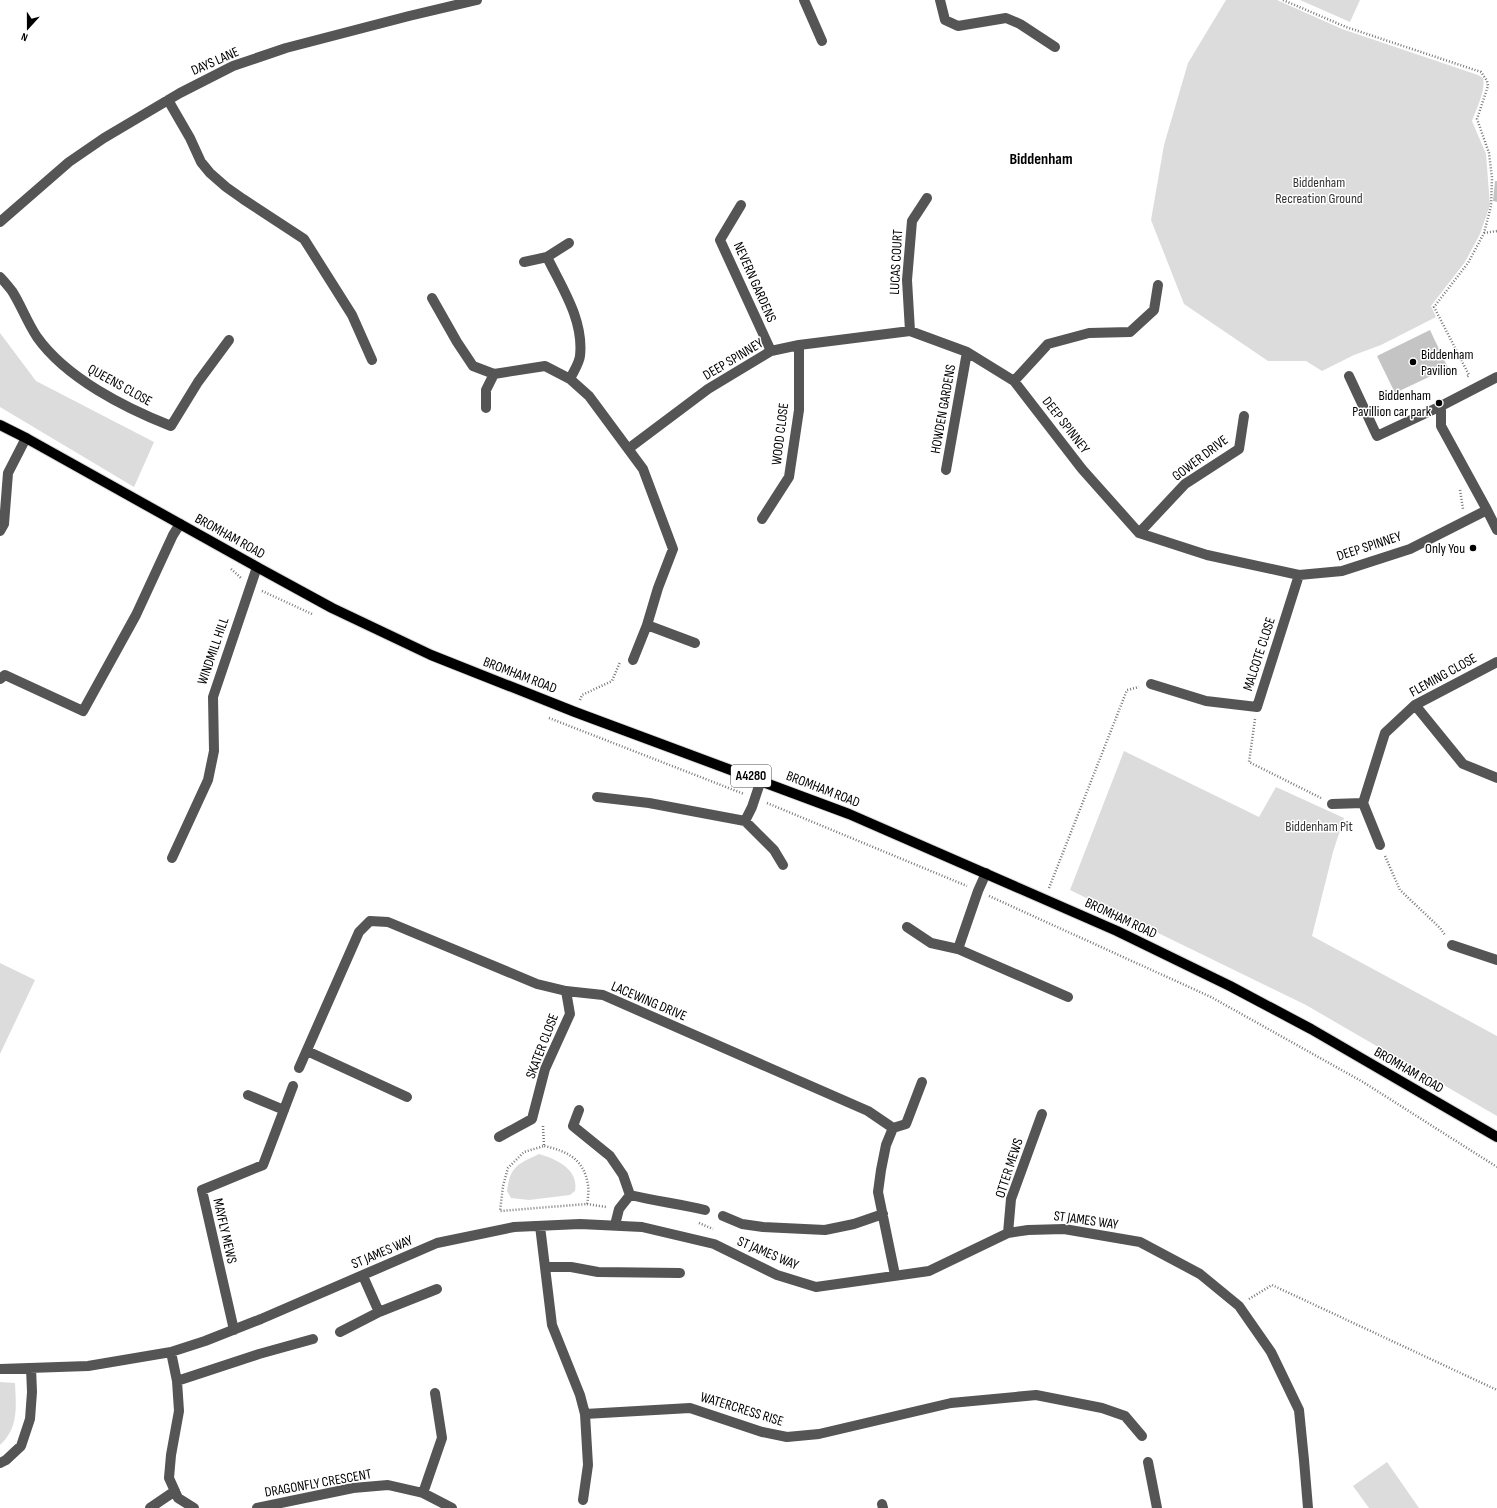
<svg xmlns="http://www.w3.org/2000/svg" width="1497" height="1508" font-family="'Sofia Sans Condensed',sans-serif">
<style>
.green{fill:#dcdcdc}
.building{fill:#c4c4c4}
.lines{fill:none;stroke-linecap:round;stroke-linejoin:round}
.major-casing{stroke:#dbdbdb;stroke-width:12}
.path{stroke:#777;stroke-width:2.5;stroke-dasharray:1 2;stroke-linecap:butt}
.minor{stroke:#555;stroke-width:10}
.major{stroke:#000;stroke-width:10}
.poi-dot{fill:#000;stroke:#fff;stroke-width:1.5}
.labels{text-anchor:middle;dominant-baseline:central;stroke-width:3;stroke-linejoin:round;paint-order:stroke}
.shield{fill:#fff;stroke:#4c4c4c;stroke-width:1}
.shield-label{font-size:13px;font-weight:bold;fill:#000}
.street-label{font-size:14px;fill:#000;stroke:#fff}
.park-label{font-size:14px;fill:#333;stroke:#fff}
.poi-label{font-size:14px;fill:#000;stroke:#fff;text-anchor:end}
.quarter-label{font-size:16px;font-weight:bold;fill:#000;stroke:#fff}
</style>
<rect width="100%" height="100%" fill="#fff"/>
<path class="green" d="M1226 0H1277L1342 29 1478 75 1483 78C1486 91 1476 109 1472 121L1486 154 1490 205 1480 234 1465 262 1431 306 1436 317 1381 345 1354 355 1322 371 1306 361H1268L1184 304 1151 220 1164 145 1188 63Z
M1300 0H1360L1350 22Z
M0 333 36 381 154 442 134 487 0 407Z
M1124 751 1259 817 1276 787 1344 818 1333 852 1312 936 1497 1036V1116L1306 1005 1070 890Z
M0 963 35 980 0 1054Z
M539 1154C556 1159 579 1169 575 1191L570 1195 529 1200 511 1198 507 1191C510 1166 518 1164 539 1154Z
M0 1382 15 1383C16 1406 19 1428 0 1445Z
M1387 1462 1419 1508H1369L1353 1486Z"/>
<path class="building" d="M1495 181H1497V202L1493 201Z
M1430 330 1448 368 1395 393 1377 356Z"/>
<g class="lines">
<defs>
<path id="major" d="M0 425 26 438 257 567 332 608 431 655 575 712 849 814 1117 931 1230 986 1311 1029 1497 1137"/>
</defs>
<use href="#major" class="major-casing"/>
<path class="path" d="M1283 0 1346 27 1481 72 1487 81 1488 86 1477 119 1489 153 1492 178 1491 206 1484 233 1468 263 1434 307 1469 375 1467 377
M1484 233 1497 231
M1460 490 1463 509
M231 569 241 578
M262 591 312 614
M580 700 582 695 612 681 620 662
M549 718 744 794
M1255 719 1249 762 1321 798
M767 803 967 886
M1385 856 1400 890 1440 928 1445 935
M1049 888 1127 690 1139 687
M989 896 1211 997 1363 1082 1497 1167
M543 1126 544 1146 524 1152 508 1168 503 1186 500 1211 587 1204C588 1198 589 1191 588 1185 584 1159 567 1151 544 1146
M587 1204 606 1207
M699 1223 713 1229
M1249 1299 1272 1285 1497 1390"/>
<path class="minor" d="M804 0 822 41
M940 0 945 20 958 26 1006 18 1020 24 1055 47
M168 100 190 138 201 162 210 173 226 187 243 199 304 239 352 315 372 360
M741 205 720 240 771 351
M0 222 69 162 104 138 180 93 233 66 286 48 409 16 477 0
M569 243 547 257C562 288 584 320 580 356 579 364 573 372 570 379
M524 262 547 257
M0 277C4 281 8 286 12 291 21 305 27 322 37 337 66 378 125 408 171 426L198 382 229 340
M432 298 457 342 473 366 494 374 545 366 570 379 589 396 643 469 673 549 658 588 647 625 695 643
M910 331 907 280 912 221 927 198
M1349 376 1377 436 1441 406
M1014 381 1048 344 1089 333 1130 332 1154 310 1158 285
M486 408V390L494 374
M628 449 708 389 771 351 799 345 910 331 967 352 1014 381 1082 469 1139 533 1207 555 1299 575 1342 571 1410 549 1487 510 1497 530
M946 470 967 352
M1487 510 1441 426V406L1497 377
M762 519 789 477 799 410V345
M0 531 4 524 8 473 26 438
M1139 533 1185 484 1239 449 1244 416
M633 660 647 625
M0 679 5 675 83 711 136 615 173 535 180 524
M1151 684 1206 701 1257 707 1299 575
M1415 705 1463 764 1497 778
M597 797 649 803 745 821 752 807 761 780
M1332 804 1363 803
M745 821 774 850 783 865
M1380 845 1363 803 1385 733 1415 705 1497 662
M172 858 208 780 214 751 213 697 257 567
M986 873 978 891 958 949 1068 997
M907 927 931 943 958 949
M1452 945 1497 960
M307 1051 407 1097
M299 1068 359 932 370 921 388 922 537 984 566 991 603 995 868 1111 893 1128
M248 1095 284 1110
M579 1110 573 1126 610 1156 623 1175 630 1195C655 1201 680 1204 705 1210
M893 1128 886 1145 881 1170 878 1192 895 1275
M893 1128 906 1124 922 1082
M499 1137 532 1119 545 1069 570 1014 566 991
M723 1216 742 1224 763 1227 825 1230 854 1224 883 1214
M615 1225 619 1209 630 1195
M540 1226 552 1325 580 1395 585 1414 690 1408 762 1432 787 1437 819 1434 951 1403 1036 1395 1102 1408 1125 1416 1142 1436
M1008 1233 1011 1199 1042 1114
M545 1267H571L598 1272 680 1273
M379 1312 437 1289
M234 1330 202 1190 263 1165 293 1086
M340 1332 379 1312 363 1276
M171 1352 177 1381 179 1411 171 1455 169 1478 178 1498 194 1508
M0 1369 88 1366 171 1352 205 1341 261 1319 437 1243 514 1227 580 1224 642 1227 714 1244 777 1275 816 1287 929 1271 1008 1233 1028 1230 1064 1229 1140 1242 1200 1274 1239 1306 1271 1352 1299 1410 1304 1460 1308 1508
M177 1381 259 1354 313 1339
M1148 1462 1157 1508
M0 1463 6 1460 21 1446 30 1419 32 1392 31 1368
M423 1493 442 1438 435 1393
M583 1500 588 1465 585 1414
M882 1504 883 1508
M150 1508 175 1491
M257 1508 353 1488 388 1485 423 1493 452 1508"/>
<use href="#major" class="major"/>
</g>
<g class="poi-dot">
<circle cx="1413" cy="362" r="4"/>
<circle cx="1439" cy="403" r="4"/>
<circle cx="1473" cy="548" r="4"/>
</g>
<g class="labels">
<rect class="shield" x="731" y="765" width="40" height="22" rx="3"/>
<g class="shield-label">
<text x="751" y="776">A4280</text>
</g>
<g class="street-label">
<text transform="translate(215 61) rotate(-24)">DAYS LANE</text>
<text transform="translate(896 262) rotate(-87)">LUCAS COURT</text>
<text transform="translate(755 282) rotate(66)">NEVERN GARDENS</text>
<text transform="translate(733 359) rotate(-31)">DEEP SPINNEY</text>
<text transform="translate(120 385) rotate(29)">QUEENS CLOSE</text>
<text transform="translate(943 409) rotate(-80)">HOWDEN GARDENS</text>
<text transform="translate(1066 425) rotate(52)">DEEP SPINNEY</text>
<text transform="translate(780 434) rotate(-83)">WOOD CLOSE</text>
<text transform="translate(1200 458) rotate(-37)">GOWER DRIVE</text>
<text transform="translate(230 536) rotate(29)">BROMHAM ROAD</text>
<text transform="translate(1369 546) rotate(-18)">DEEP SPINNEY</text>
<text transform="translate(213 651) rotate(-71)">WINDMILL HILL</text>
<text transform="translate(1259 654) rotate(-72)">MALCOTE CLOSE</text>
<text transform="translate(520 675) rotate(21)">BROMHAM ROAD</text>
<text transform="translate(1443 675) rotate(-29)">FLEMING CLOSE</text>
<text transform="translate(823 789) rotate(21)">BROMHAM ROAD</text>
<text transform="translate(1121 918) rotate(25)">BROMHAM ROAD</text>
<text transform="translate(649 1001) rotate(23)">LACEWING DRIVE</text>
<text transform="translate(542 1046) rotate(-69)">SKATER CLOSE</text>
<text transform="translate(1409 1070) rotate(30)">BROMHAM ROAD</text>
<text transform="translate(1009 1168) rotate(-72)">OTTER MEWS</text>
<text transform="translate(1086 1220) rotate(8)">ST JAMES WAY</text>
<text transform="translate(225 1231) rotate(77)">MAYFLY MEWS</text>
<text transform="translate(382 1252) rotate(-23)">ST JAMES WAY</text>
<text transform="translate(768 1253) rotate(23)">ST JAMES WAY</text>
<text transform="translate(742 1409) rotate(17)">WATERCRESS RISE</text>
<text transform="translate(318 1483) rotate(-10)">DRAGONFLY CRESCENT</text>
</g>
<g class="park-label">
<text x="1319" y="182">Biddenham<tspan x="1319" dy="16">Recreation Ground</tspan></text>
<text x="1319" y="826">Biddenham Pit</text>
</g>
<g class="poi-label">
<text x="1421" y="354" text-anchor="start">Biddenham<tspan x="1421" dy="16">Pavilion</tspan></text>
<text x="1431" y="395">Biddenham<tspan x="1431" dy="16">Pavillion car park</tspan></text>
<text x="1465" y="548">Only You</text>
</g>
<g class="quarter-label">
<text x="1041" y="159">Biddenham</text>
</g>
</g>
<g transform="translate(28 28) rotate(201)" stroke="#ffffff" stroke-width="3" paint-order="stroke">
<path d="M0-3L7 15L0 10L-7 15Z" fill="#000000"/>
<text y="-6" font-size="11" font-weight="bold" text-anchor="middle" fill="#000000">N</text>
</g>
</svg>
